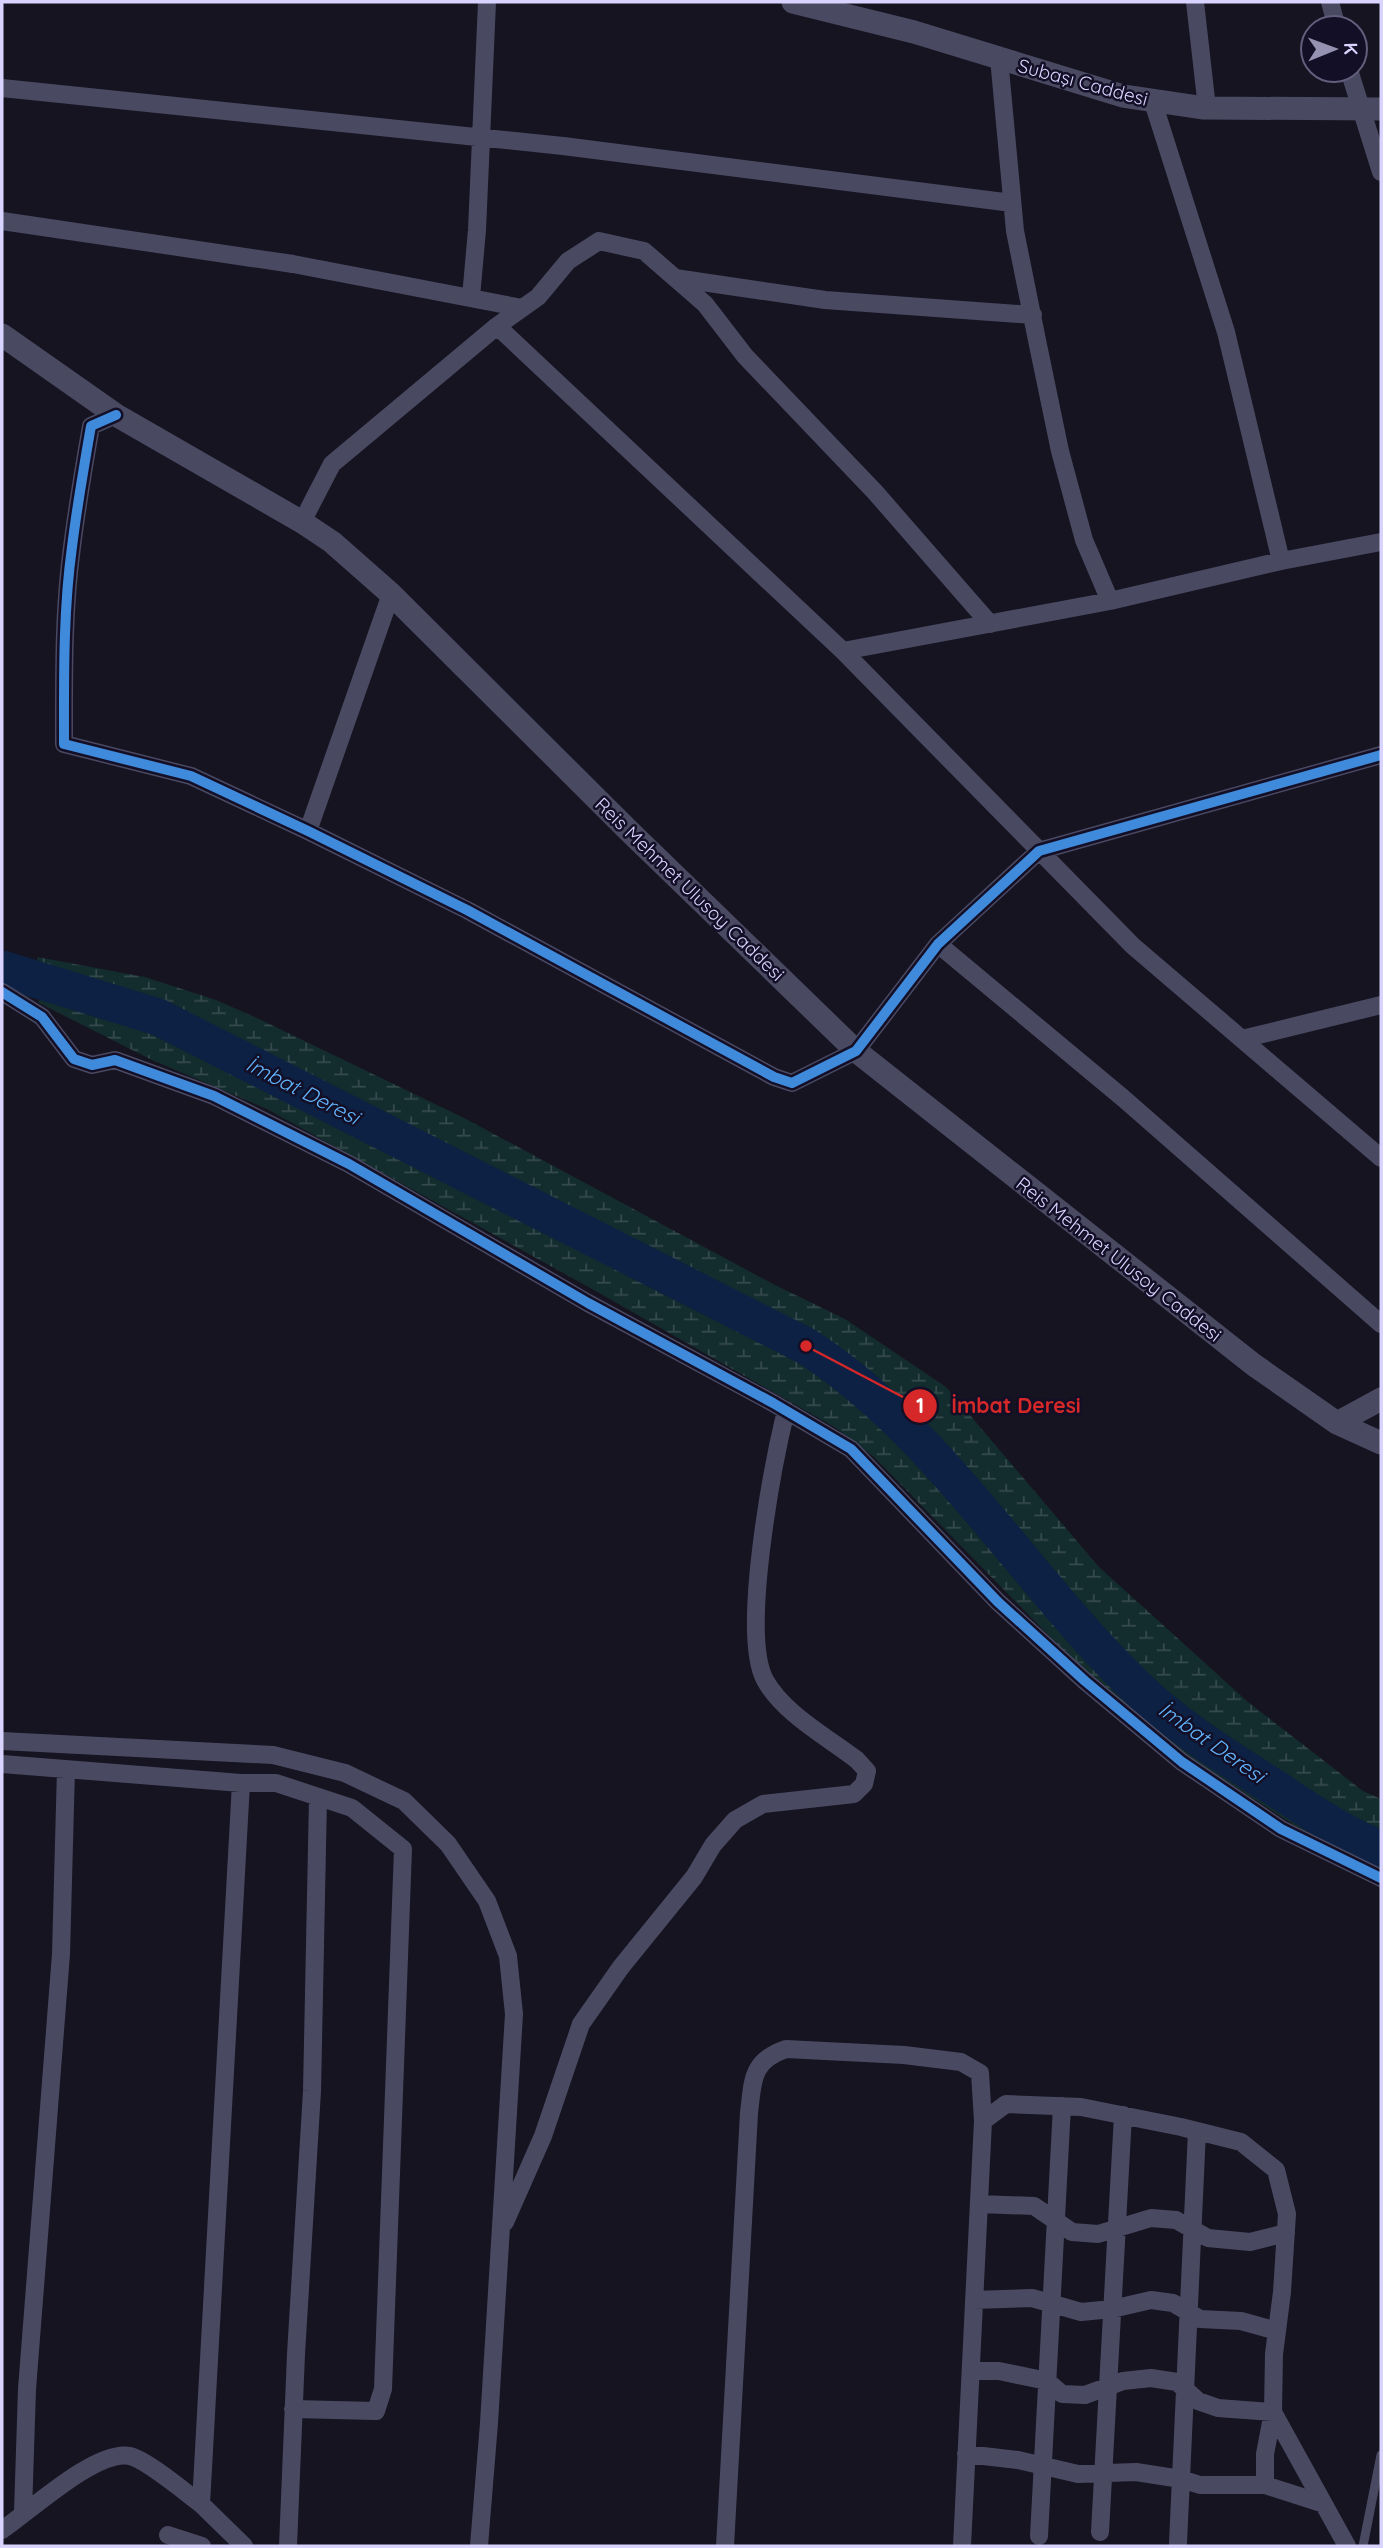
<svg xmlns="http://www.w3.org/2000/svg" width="1383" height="2548" font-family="Quicksand,sans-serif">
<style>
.wetland{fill:url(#wetland-marsh)}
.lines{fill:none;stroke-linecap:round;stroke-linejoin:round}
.river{stroke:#0d2144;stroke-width:37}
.service{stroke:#4a4962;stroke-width:9}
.minor{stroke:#4a4962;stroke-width:18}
.tertiary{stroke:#4a4962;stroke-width:23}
.cycleway-casing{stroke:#130f26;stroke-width:15}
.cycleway{stroke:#408adc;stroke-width:10}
.labels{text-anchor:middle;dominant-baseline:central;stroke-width:5;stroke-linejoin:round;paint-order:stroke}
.street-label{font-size:19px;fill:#d9d4ff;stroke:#130f26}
.water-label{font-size:21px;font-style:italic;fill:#62b6ff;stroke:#130f26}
.leader{fill:none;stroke:#d62828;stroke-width:2.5}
.callout-dot{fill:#d62828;stroke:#130f26;stroke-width:2.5}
.mark-label{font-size:21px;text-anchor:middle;font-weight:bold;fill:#fff}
.callout-label{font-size:21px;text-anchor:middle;font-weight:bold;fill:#d62828;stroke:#130f26;stroke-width:5;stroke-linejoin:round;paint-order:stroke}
</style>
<defs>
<pattern id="wetland-marsh" width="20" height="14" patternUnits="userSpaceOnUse" patternTransform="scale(1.75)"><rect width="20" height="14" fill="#132c2d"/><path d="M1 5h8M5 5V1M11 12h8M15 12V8" fill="none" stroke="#354a4c"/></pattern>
</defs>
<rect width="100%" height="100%" fill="#161421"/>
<path class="wetland" d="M37 957 145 977 216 1000 257 1018 466 1119 773 1284 845 1319 946 1387 1099 1567 1248 1702 1363 1791 1381 1799V1872L1294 1825 1186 1755 1104 1692 874 1457 836 1428 592 1289 267 1109 152 1060 39 1003Z"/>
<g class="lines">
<path class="river" d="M2 969 158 1017 806 1346C939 1432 1022 1576 1134 1685 1176 1726 1226 1757 1275 1788 1308 1810 1344 1835 1381 1849"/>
<path class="service" d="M1363 2546 1381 2455"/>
<path class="minor" d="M1195 2 1207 108
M1330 2 1337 28
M999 58 1015 231 1038 345 1060 451 1084 540 1110 601
M1349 70 1381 172
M2 88 563 146 1012 203
M1153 102 1226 332 1281 561
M2 221 293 264 522 308
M675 278 825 300 1033 315
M471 297 477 230 487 2
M497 326 843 651 1133 946 1381 1158
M116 415 91 426C84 466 77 507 72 547 63 612 64 679 64 744L191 776 308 831 467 910 774 1077 792 1083 856 1051 938 944 1039 851 1381 755
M302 522 332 464 497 326 538 297 568 261 599 241 644 251 705 304 745 356 875 492 990 624
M843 651 1110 601 1281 561 1381 542
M308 831 391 594
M938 944 1123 1098 1381 1324
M2 992 42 1017 74 1059 92 1065 115 1060 214 1096 349 1164 588 1303 773 1403 851 1449 998 1602 1085 1681 1182 1762 1281 1829 1381 1878
M1242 1039 1381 1005
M2 1741 273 1755 345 1773 404 1801 448 1844 487 1901 508 1956 514 2014 489 2423 479 2546
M2 1764 241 1783H276L352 1808 403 1849 383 2389 376 2411 293 2409
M241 1783 201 2504 244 2546
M983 2121 1006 2104 1081 2107 1181 2127 1241 2142 1276 2170 1287 2214 1282 2292 1274 2354 1273 2412 1347 2546
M979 2204 1034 2206 1072 2232 1098 2234 1151 2218 1176 2220 1208 2238 1250 2242 1286 2233
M505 2222 543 2136 581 2024 621 1967 694 1877 713 1845 735 1820 763 1804 854 1794 864 1784 867 1771 857 1760C827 1737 783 1713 765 1680 740 1634 773 1464 786 1410
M974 2300 1032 2298 1081 2312 1112 2309 1151 2300 1173 2303 1200 2319 1241 2321 1277 2331
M971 2371H999L1047 2381 1062 2394 1085 2395 1123 2381 1151 2378 1177 2382 1198 2401 1218 2408 1273 2412 1265 2454V2485
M966 2454 1018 2460 1078 2474 1136 2472 1181 2479 1200 2485H1265L1324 2504
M23 2512 27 2389 61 1954 66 1769
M2 2530C29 2512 96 2449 130 2456 147 2460 186 2493 201 2504
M1100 2532 1123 2115
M168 2535 202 2546
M1039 2536 1062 2106
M1178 2543 1197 2131
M288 2546 296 2354 312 2091 318 1798
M725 2546 749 2113C753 2080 751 2061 786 2049L904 2055 961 2062 980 2073 983 2121 962 2546"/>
<path class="tertiary" d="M793 2 914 32 1123 96 1204 108 1381 109
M2 335 116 415 302 522 332 542 391 594 628 830 856 1051 1254 1365 1337 1423 1381 1443
M1337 1423 1381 1399"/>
<defs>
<path id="cycleway" d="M116 415 91 426C84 466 77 507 72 547 63 612 64 679 64 744L191 776 308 831 467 910 774 1077 792 1083 856 1051 938 944 1039 851 1381 755
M2 992 42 1017 74 1059 92 1065 115 1060 214 1096 349 1164 588 1303 773 1403 851 1449 998 1602 1085 1681 1182 1762 1281 1829 1381 1878"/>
</defs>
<use href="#cycleway" class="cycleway-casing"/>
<use href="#cycleway" class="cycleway"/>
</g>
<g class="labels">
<g class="street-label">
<text transform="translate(1083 82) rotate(15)">Subaşı Caddesi</text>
<text transform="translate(690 889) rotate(44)">Reis Mehmet Ulusoy Caddesi</text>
<text transform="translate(1119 1259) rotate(38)">Reis Mehmet Ulusoy Caddesi</text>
</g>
<g class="water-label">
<text transform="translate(303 1090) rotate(27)">İmbat Deresi</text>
<text transform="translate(1212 1742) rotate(35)">İmbat Deresi</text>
</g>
</g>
<path class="leader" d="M806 1346L920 1406"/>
<g class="callout-dot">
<circle cx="806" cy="1346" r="7"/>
<circle cx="920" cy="1406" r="18"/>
</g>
<g class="mark-label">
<text x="920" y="1413">1</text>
</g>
<g class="callout-label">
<text x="1016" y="1413">İmbat Deresi</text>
</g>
<rect width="1383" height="2548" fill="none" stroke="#d9d4ff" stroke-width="7"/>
<g transform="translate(1334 49) rotate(89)"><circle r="33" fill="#130f26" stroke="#625e7d" stroke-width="2"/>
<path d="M0-5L12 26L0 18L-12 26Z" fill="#9591b1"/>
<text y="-10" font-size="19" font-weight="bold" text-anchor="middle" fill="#d9d4ff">K</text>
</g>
</svg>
